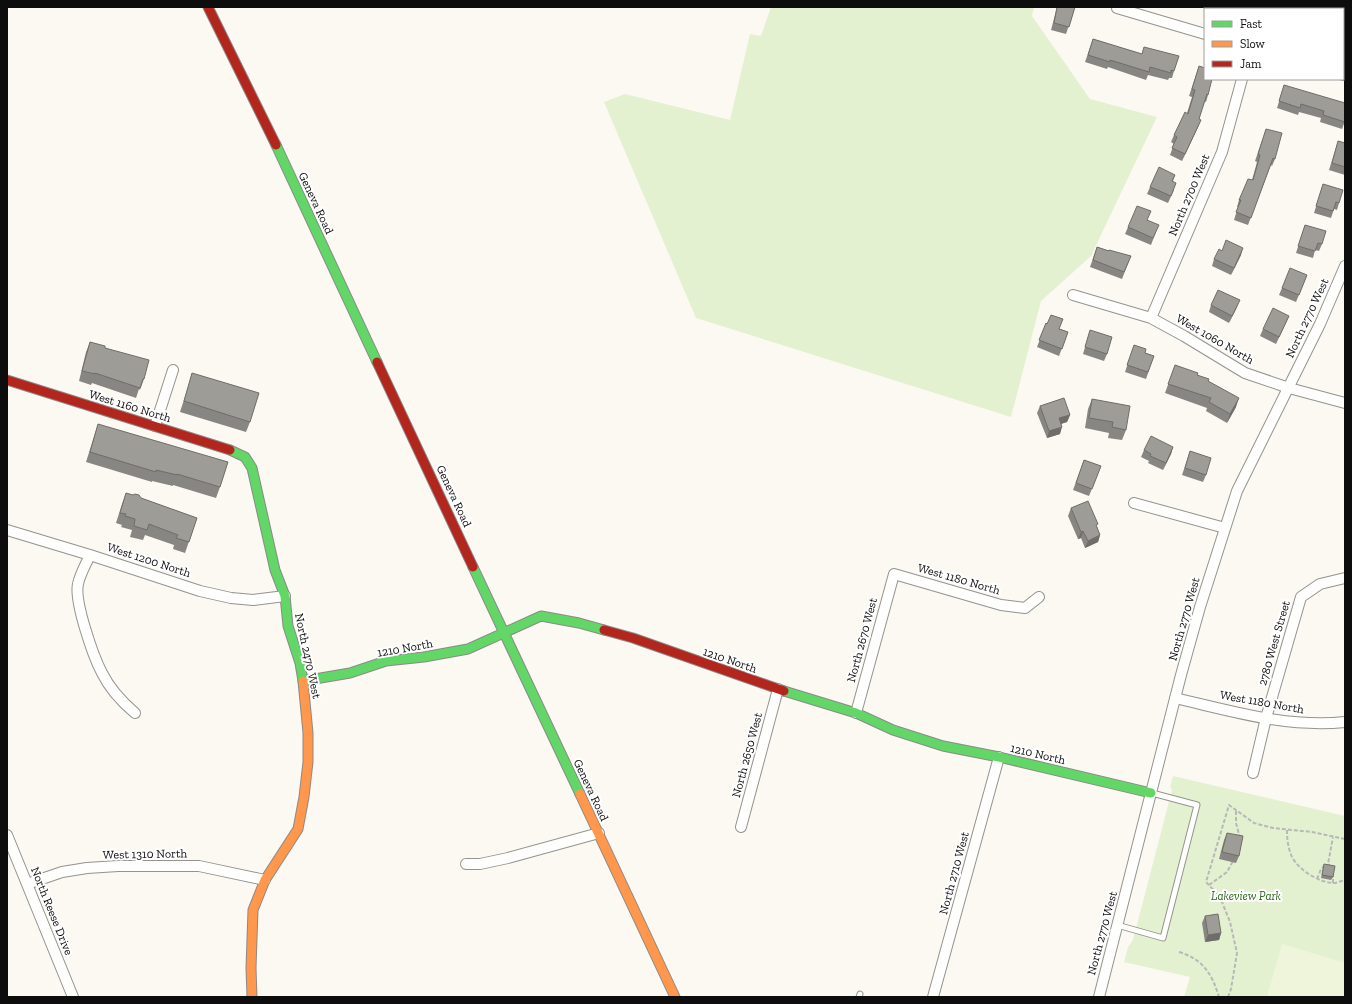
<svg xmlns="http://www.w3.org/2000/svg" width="1352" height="1004" font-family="'Zilla Slab',serif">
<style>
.green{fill:#e4f1d1}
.pitch{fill:#eef5db}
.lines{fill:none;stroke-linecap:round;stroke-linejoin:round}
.lane-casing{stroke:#949390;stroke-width:7}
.street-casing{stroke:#949390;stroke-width:12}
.fast-casing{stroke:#8b8a87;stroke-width:11}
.slow-casing{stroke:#8b8a87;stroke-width:11}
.jam-casing{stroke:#8b8a87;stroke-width:11}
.path{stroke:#b8b8b6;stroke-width:2;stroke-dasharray:4 2;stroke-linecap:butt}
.lane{stroke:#fefefd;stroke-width:5}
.street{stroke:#fefefd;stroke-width:10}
.fast{stroke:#63d668;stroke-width:9}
.slow{stroke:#ff974d;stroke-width:9}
.jam{stroke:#b3261e;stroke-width:9}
.wall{fill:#888682}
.shaded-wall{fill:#6f6d6a}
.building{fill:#9e9c97;stroke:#6f6d6a}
.labels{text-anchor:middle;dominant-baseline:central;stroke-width:4;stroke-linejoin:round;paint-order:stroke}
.street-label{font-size:12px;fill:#0d0d0d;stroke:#fff}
.park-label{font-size:12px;font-style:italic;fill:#2b671c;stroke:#fff}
</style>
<rect width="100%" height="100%" fill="#fbf9f2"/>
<path class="green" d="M771 7H1034L1032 16 1090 99 1157 117 1091 256 1041 301 1011 417 696 318 604 102 625 94 730 120 750 34 761 36Z
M1173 776 1345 816V997H1184L1190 977 1124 962 1128 947 1133 940 1172 790 1170 787Z"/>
<path class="pitch" d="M1282 944 1345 963V997H1267Z"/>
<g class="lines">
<defs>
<path id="lane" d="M1117 925 1163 938 1197 805 1152 793
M859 997 860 994"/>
<path id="street" d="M1117 7V8L1205 34
M1343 75H1345
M1073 295 1151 318 1184 336 1245 373 1289 388 1345 403
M1151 318 1222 152 1242 79
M155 426 173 370
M1134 503 1225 528
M7 530 90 555 200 591 231 598 253 600 285 596
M90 555C86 564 80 574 78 584 74 601 93 656 102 673 110 689 122 702 135 713
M1175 698C1232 711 1286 728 1345 722
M856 713 894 574 1001 605 1025 608 1039 597
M1253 773 1266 718 1301 597 1320 584 1345 578
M741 827 778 689
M7 835 73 997
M466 864H480L508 858 599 833
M27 884 62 872 87 868 118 866H199L265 880
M933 997 999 757
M1099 997 1181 675 1200 607 1237 491 1320 324 1345 266"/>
<path id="fast" d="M276 145 377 362
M230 450 245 457 252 468 275 570 285 596 288 626 300 663 303 681
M473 567 580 794
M303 681 350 673 386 661 424 657 468 649 541 616 579 623 604 630
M784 691 856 713 893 730 943 746 999 757 1151 793"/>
<path id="slow" d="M580 794 675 997
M252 997 251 968 253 910 265 880 298 829 304 797 308 762V733L303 681"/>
<path id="jam" d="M208 7 276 145
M377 362 473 567
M7 380 230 450
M604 630 633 638 784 691"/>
</defs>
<use href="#lane" class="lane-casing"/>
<use href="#street" class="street-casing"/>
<use href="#fast" class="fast-casing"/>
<use href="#slow" class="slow-casing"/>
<use href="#jam" class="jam-casing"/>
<path class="path" d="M1236 811V823L1240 838
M1287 830C1287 839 1288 848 1292 857 1299 870 1318 882 1333 883 1337 883 1341 881 1345 880
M1331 867 1328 864 1333 837
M1317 879 1321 869 1324 866
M1333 883V872
M1209 885 1227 872 1233 861
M1179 952C1203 959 1212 974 1219 997
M1228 997 1231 989 1237 953 1230 922 1220 897 1206 882 1229 805 1254 823 1273 828 1312 832 1345 839"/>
<use href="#lane" class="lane"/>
<use href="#street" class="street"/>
<use href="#fast" class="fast"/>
<use href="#slow" class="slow"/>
<use href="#jam" class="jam"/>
</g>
<path class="wall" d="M1057 7H1075L1066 34 1051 30Z
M1226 7H1240L1239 9H1226Z
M1273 7H1307L1314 9H1272Z
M1343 18 1345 19V39L1344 40H1343Z
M1093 39 1142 54 1144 47 1174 71 1172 78H1169L1168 80 1148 75 1146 80 1108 67 1107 69 1085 62Z
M1199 66 1208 95 1206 102 1204 101 1199 119 1198 127 1182 161 1170 155 1174 144 1171 142 1174 135 1187 113 1192 97 1189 96Z
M1284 85 1345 121 1342 129 1320 122 1321 118 1299 112 1298 115 1277 108Z
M1266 129 1275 159 1272 166 1271 165 1248 225 1234 220 1238 207H1237L1239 200 1252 180 1257 162 1255 161Z
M1338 141 1345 143V175L1329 170Z
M1175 175 1173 181 1174 190 1168 203 1147 194 1150 187Z
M1323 184 1339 203 1337 210 1334 209 1331 218 1314 213Z
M1148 220 1156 232 1151 245 1125 234 1128 227Z
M1305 225 1322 244 1319 251 1315 250 1313 258 1296 253Z
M1097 247 1109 251 1131 256 1122 279 1090 267Z
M1222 251 1241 255 1231 275 1212 266 1214 259Z
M1307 275 1296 302 1279 295 1282 288Z
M1211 305 1237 307 1229 323 1209 312Z
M1289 316 1286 323 1276 344 1260 336 1263 329Z
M1046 323 1068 332 1059 356 1037 347Z
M1090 330 1107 354 1104 361 1083 354Z
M90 342 105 348 144 379 140 390 139 389 136 398 92 383 91 385 79 381 86 352Z
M1134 345 1145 353 1154 356 1146 379 1125 372Z
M1175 365 1197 375 1208 381 1236 407 1227 423 1206 411 1207 408 1165 393Z
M192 373 250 422 246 432 180 412 189 384Z
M1092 399 1126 430 1122 440 1108 438 1109 433 1085 428 1088 409Z
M1040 406 1070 415 1067 422 1061 424 1060 434 1047 438 1037 413Z
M98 424 220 487 216 498 173 485V486L152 481V482L86 462Z
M1173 447 1171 454 1163 470 1148 463 1149 461 1141 457 1144 450Z
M1190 451 1206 475 1203 482 1182 475Z
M1084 460 1101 466 1089 496 1073 490Z
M126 493 141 498 197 518 185 553 173 549 174 545 145 535 143 540 130 537 132 530 121 527 122 525 116 523 122 504Z
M1071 508 1097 527 1100 535 1098 542 1085 548 1081 538 1078 539 1068 516Z
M1227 833 1239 856 1236 863 1219 859 1224 840Z
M1324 864 1333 877 1331 880 1321 878Z
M1205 916 1221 933 1219 940 1205 942 1202 923Z"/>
<path class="shaded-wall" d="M1201 120 1198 127 1182 161 1185 154Z
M1243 248 1241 255 1231 275 1234 268Z
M1240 300 1237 307 1229 323 1232 316Z
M1239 398 1236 407 1227 423 1230 414Z
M1070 415 1067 422 1057 425 1059 418Z
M1062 427 1060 434 1047 438 1049 431Z
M1173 447 1171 454 1163 470 1166 463Z
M1083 531 1081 538 1078 539 1081 532Z
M1100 535 1098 542 1085 548 1088 541Z
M1221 933 1219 940 1205 942 1208 935Z"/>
<path class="building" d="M1057 7H1075L1069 27 1054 23Z
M1284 7H1307L1314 9H1284Z
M1343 18 1345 19V33L1343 32Z
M1093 39 1142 54 1144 47 1179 56 1174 71 1171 70V73L1150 67 1149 72 1110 60V62L1088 55Z
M1199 66 1205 68V79H1212L1208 95 1207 94 1199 119 1201 120 1185 154 1172 148 1177 137 1174 135 1185 112 1188 114 1195 90 1192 89Z
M1284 85 1345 103V122L1323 115 1324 111 1301 104 1300 108 1279 101Z
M1266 129 1282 133 1275 159 1273 158 1251 218 1236 212 1241 200H1239L1248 179 1253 180 1260 155 1258 154Z
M1338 141 1345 143V167L1332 163Z
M1159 167 1175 175 1172 181 1176 183 1171 196 1150 187Z
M1323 184 1343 190 1339 203 1336 202 1333 211 1316 206Z
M1137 206 1151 211 1147 220 1159 225 1153 238 1128 227Z
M1305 225 1326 231 1322 244 1318 243 1315 251 1298 246Z
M1226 240 1243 248 1234 268 1214 259 1219 249 1222 251Z
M1097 247 1109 251V250L1131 256 1124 272 1093 260Z
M1290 268 1307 275 1299 295 1282 288Z
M1218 290 1240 300 1232 316 1211 305Z
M1273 308 1289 316 1279 337 1263 329Z
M1051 315 1063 319 1059 329 1068 332 1062 349 1039 340 1046 323 1047 324Z
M1090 330 1112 337 1107 354 1085 347Z
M90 342 105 346V348L149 360 144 379H143L140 388 95 373V374L82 371Z
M1134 345 1146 349 1145 353 1154 356 1148 372 1127 365Z
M1175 365 1198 373 1197 375 1209 379 1208 381 1239 398 1230 414 1209 402 1211 398 1168 384Z
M192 373 259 393 250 422 184 401Z
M1064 398 1070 415 1059 418 1062 427 1049 431 1040 406Z
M1092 399 1130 406 1126 430 1112 427 1113 422 1089 418Z
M98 424 228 462 220 487 177 474V475L156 470V472L90 452Z
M1151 436 1173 447 1166 463 1150 456 1151 454 1144 450Z
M1190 451 1211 458 1206 475 1185 468Z
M1084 460 1101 466 1092 489 1076 483Z
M126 493 133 495 135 494 139 495 141 498 197 518 189 542 176 538 178 535 149 524 147 530 134 526 135 519 125 516 126 514 120 513Z
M1088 501 1098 524 1096 525 1100 535 1088 541 1083 531 1081 532 1071 508Z
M1227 833 1243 836 1239 856 1222 852Z
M1324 864 1335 866 1333 877 1322 875Z
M1218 914 1221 933 1208 935 1205 916Z"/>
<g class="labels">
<g class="street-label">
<text transform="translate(1189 195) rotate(-67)">North 2700 West</text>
<text transform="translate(316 203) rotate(65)">Geneva Road</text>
<text transform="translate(1307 318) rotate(-65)">North 2770 West</text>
<text transform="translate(1215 339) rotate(30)">West 1060 North</text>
<text transform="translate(130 406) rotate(17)">West 1160 North</text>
<text transform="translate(454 496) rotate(65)">Geneva Road</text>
<text transform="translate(149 560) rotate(18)">West 1200 North</text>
<text transform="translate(959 579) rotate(16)">West 1180 North</text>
<text transform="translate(1184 619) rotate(-74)">North 2770 West</text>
<text transform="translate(862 640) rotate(-75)">North 2670 West</text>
<text transform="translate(1274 643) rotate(-74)">2780 West Street</text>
<text transform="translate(405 648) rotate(-10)">1210 North</text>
<text transform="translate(308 656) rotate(78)">North 2470 West</text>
<text transform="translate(730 660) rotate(19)">1210 North</text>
<text transform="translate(1262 702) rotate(10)">West 1180 North</text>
<text transform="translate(1038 754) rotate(13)">1210 North</text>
<text transform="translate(747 755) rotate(-75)">North 2650 West</text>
<text transform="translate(591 790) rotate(65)">Geneva Road</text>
<text transform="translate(145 854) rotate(-1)">West 1310 North</text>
<text transform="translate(954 873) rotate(-75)">North 2710 West</text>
<text transform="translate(52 911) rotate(68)">North Reese Drive</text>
<text transform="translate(1102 933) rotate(-75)">North 2770 West</text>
</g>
<g class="park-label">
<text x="1246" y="896">Lakeview Park</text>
</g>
</g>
<rect width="1352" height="1004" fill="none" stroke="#0d0d0d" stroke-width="16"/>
<rect x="1204" y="8" width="140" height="72" fill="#ffffff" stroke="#9e9e9e"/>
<rect x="1212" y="21" width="20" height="6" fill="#63d668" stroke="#9e9e9e"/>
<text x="1240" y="28" font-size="12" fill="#0d0d0d">Fast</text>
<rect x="1212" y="41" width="20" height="6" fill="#ff974d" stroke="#9e9e9e"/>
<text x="1240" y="48" font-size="12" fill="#0d0d0d">Slow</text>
<rect x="1212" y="61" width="20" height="6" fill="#b3261e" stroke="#9e9e9e"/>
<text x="1240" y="68" font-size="12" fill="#0d0d0d">Jam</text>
</svg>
